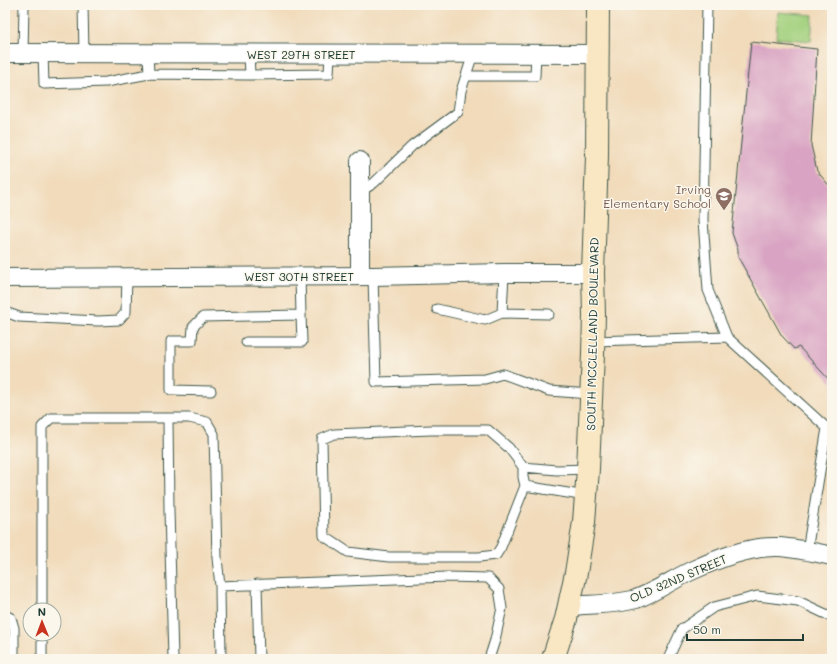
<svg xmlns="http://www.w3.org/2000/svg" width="837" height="664" font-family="Mali,sans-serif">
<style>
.green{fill:#a2d07d;stroke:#608658}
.building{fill:#d9a4c3}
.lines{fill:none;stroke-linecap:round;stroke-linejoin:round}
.service-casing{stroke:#3e5548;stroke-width:11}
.minor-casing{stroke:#3e5548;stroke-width:20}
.secondary-casing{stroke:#3e5548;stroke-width:24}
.service{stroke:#fff;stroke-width:9}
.minor{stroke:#fff;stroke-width:18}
.secondary{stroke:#f9e7c3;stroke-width:22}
.labels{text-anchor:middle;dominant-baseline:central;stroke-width:3;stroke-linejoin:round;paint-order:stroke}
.street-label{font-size:12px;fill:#1f3d34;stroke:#fbf7ec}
.education-label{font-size:12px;fill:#785e54;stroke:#fbf7ec;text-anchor:end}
</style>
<rect width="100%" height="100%" fill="#fbf7ec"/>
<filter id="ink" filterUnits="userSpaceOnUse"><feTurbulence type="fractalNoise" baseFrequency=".025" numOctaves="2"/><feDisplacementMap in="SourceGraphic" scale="8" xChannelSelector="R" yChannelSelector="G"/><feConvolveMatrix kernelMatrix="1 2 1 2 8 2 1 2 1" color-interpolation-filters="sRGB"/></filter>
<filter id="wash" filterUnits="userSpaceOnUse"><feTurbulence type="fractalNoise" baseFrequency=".012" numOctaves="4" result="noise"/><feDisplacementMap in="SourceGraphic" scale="16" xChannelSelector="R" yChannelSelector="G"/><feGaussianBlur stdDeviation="0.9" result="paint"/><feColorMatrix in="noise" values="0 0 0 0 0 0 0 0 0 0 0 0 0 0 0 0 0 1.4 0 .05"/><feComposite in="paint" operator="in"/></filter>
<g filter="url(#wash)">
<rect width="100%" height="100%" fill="#f1dbbb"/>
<path class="green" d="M778 12 813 15 811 41 776 38Z"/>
<g id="blocks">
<path class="building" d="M751 42 817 49 811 145 817 171 832 189V383L799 347 794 349 782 336 738 257V250L732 233Z"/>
</g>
</g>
<g filter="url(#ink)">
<use href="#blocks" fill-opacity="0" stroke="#3e5548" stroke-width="1"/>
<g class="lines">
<defs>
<path id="service" d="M83 5 84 53
M707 5 703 220 708 290 727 337 827 428 807 551
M23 53 24 5
M43 53 44 84 106 82 149 74 148 53
M149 74 250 75 249 53
M250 75 329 74 330 54
M466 76H535L536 54
M360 192 374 183 412 146 458 112 461 91 473 54
M504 273 502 313 549 314
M373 276 376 382 485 379 503 374 549 391 591 394
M437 309 485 320 502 313
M5 310 8 313 19 317 98 321 119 320 126 312 127 277
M593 341 727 337
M246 342H302L301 315
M211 391 171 390V341H192L193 327 203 317 301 315 300 276
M168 418 169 510 173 659
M431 430H488L509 448 523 467V477L525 486 501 547 496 555 479 557H389L348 552 324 536 322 439 334 434Z
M523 467 557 470 588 469
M525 486 586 496
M257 584 259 659
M220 586 221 659
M42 610V427L51 418H189L207 422 214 434 217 558 220 586 447 577 488 578 499 589 502 608 495 640 489 659
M5 615 11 618 14 628V659
M42 659V634
M668 659 682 629 714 607 757 596 798 601 832 617"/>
<path id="minor" d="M5 53 598 54
M360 276V161
M5 278 373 276 504 273H593
M570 606C591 604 615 605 636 599 655 592 672 580 691 571 717 559 749 546 778 547 796 548 814 552 832 556"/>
<path id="secondary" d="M553 659 566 619 576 573 584 522 588 469 593 354 594 315 593 273 597 156 598 5"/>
</defs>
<use href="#service" class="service-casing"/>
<use href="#minor" class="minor-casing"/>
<use href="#secondary" class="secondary-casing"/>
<use href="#service" class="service"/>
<use href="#minor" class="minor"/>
<use href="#secondary" class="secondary"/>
</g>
</g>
<defs>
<symbol id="school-pin" viewBox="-11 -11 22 30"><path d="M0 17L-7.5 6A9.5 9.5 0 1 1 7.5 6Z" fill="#8d6e63" stroke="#fbf7ec"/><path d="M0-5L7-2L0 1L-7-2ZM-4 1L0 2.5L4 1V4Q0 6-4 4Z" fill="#fff"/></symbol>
</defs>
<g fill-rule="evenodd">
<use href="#school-pin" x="714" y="186" width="20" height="27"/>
</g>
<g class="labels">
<g class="street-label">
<text x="301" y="54">WEST 29TH STREET</text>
<text x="299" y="276">WEST 30TH STREET</text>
<text transform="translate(592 334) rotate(-89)">SOUTH MCCLELLAND BOULEVARD</text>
<text transform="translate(678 578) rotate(-23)">OLD 32ND STREET</text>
</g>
<g class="education-label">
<text x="711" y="189">Irving<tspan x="711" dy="14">Elementary School</tspan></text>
</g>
</g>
<rect width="837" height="664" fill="none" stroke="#fbf7ec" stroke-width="20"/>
<g transform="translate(42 622) rotate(359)"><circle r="19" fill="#fbf7ec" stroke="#a3ada2"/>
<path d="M0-3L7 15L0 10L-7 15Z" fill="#c8321e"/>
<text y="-6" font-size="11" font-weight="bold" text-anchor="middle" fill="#1f3d34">N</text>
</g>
<path d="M687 634v6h116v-6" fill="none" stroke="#1f3d34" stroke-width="2"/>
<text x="693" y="634" font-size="12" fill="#1f3d34" stroke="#fbf7ec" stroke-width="3" paint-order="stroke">50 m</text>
</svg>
